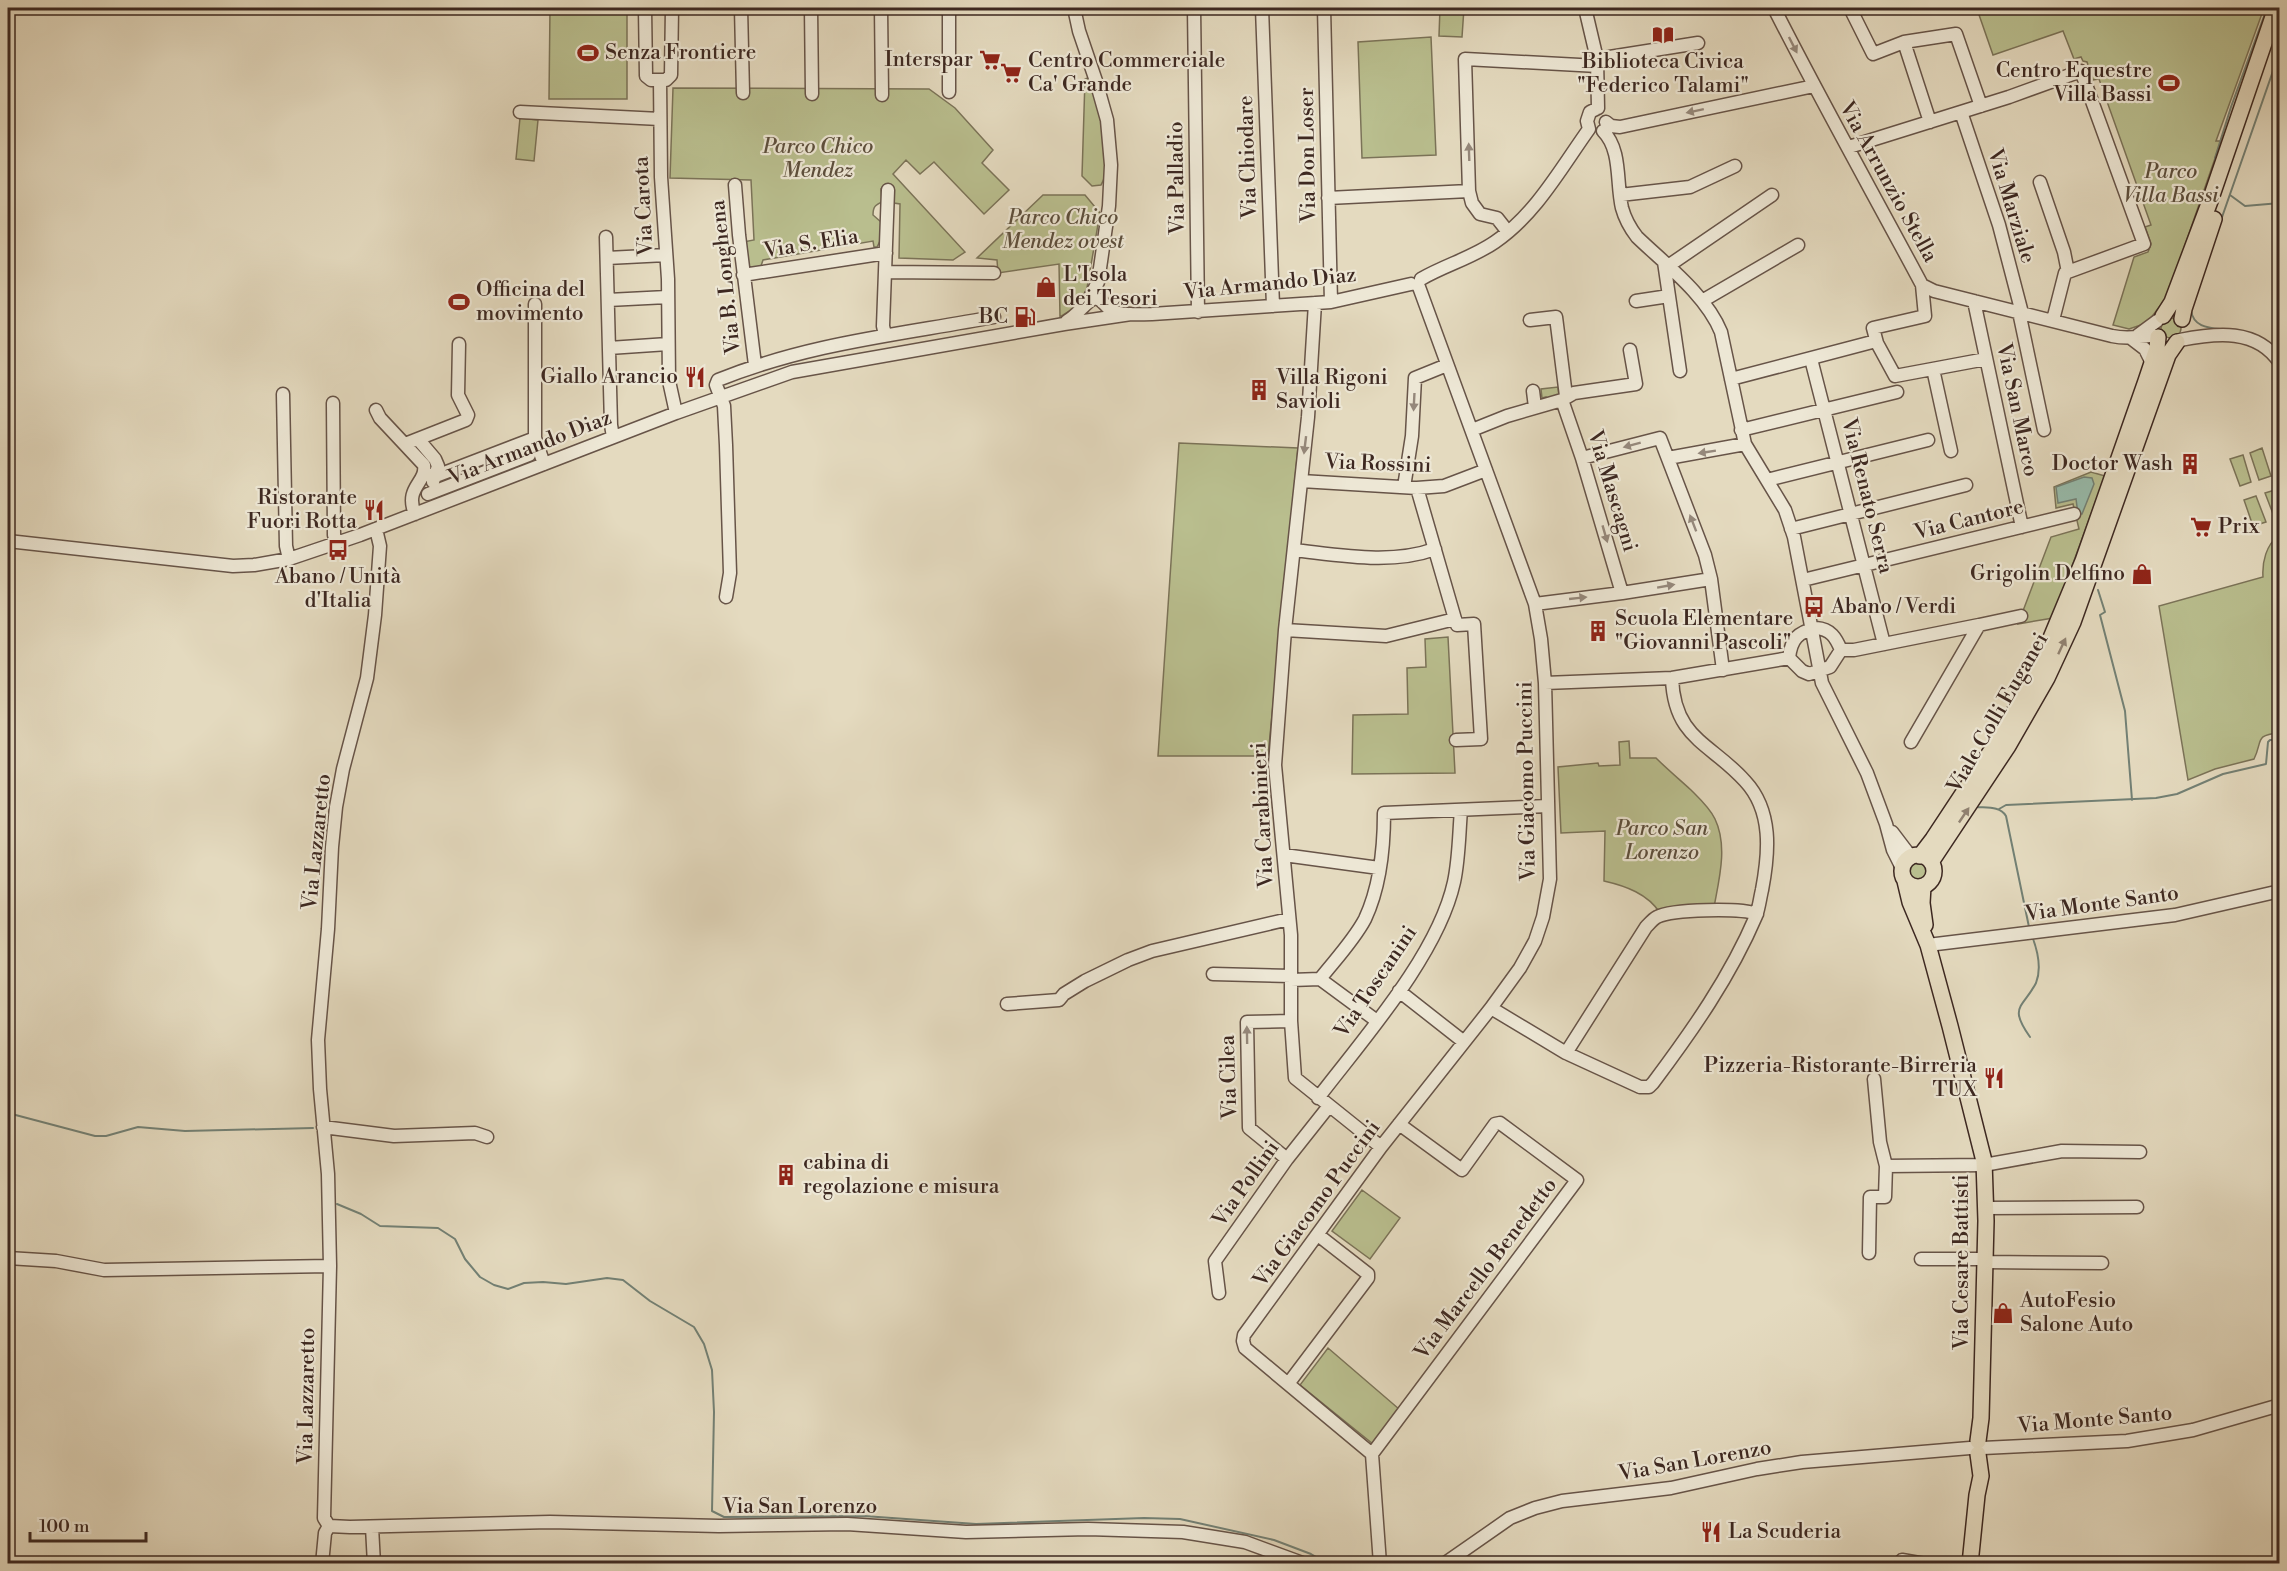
<svg xmlns="http://www.w3.org/2000/svg" width="2287" height="1571" font-family="'Libre Bodoni',serif">
<style>
.green{fill:#b9be8e;stroke:#7b7358;stroke-width:1.5}
.water{fill:#97bbab;stroke:#738074;stroke-width:1.5}
.lines{fill:none;stroke-linecap:round;stroke-linejoin:round}
.stream{stroke:#738074;stroke-width:2}
.minor-casing{stroke:#675448;stroke-width:15}
.major-casing{stroke:#3d2821;stroke-width:18}
.minor{stroke:#ede7d5;stroke-width:12}
.major{stroke:#e4dabf;stroke-width:15}
.oneway{fill:#95887b}
.oneway2{fill:#908170}
.labels{text-anchor:middle;dominant-baseline:central;stroke-width:4.5;stroke-linejoin:round;paint-order:stroke}
.poi-label{font-size:21px;fill:#3d2821;stroke:#ede7d5;text-anchor:start}
.park-label{font-size:21px;font-style:italic;fill:#5c4e3c;stroke:#ede7d5}
.street-label{font-size:21px;fill:#3d2821;stroke:#ede7d5}
</style>
<rect width="100%" height="100%" fill="#e4dabf"/>
<filter id="stains"><feTurbulence type="fractalNoise" baseFrequency=".00333" numOctaves="4"/><feColorMatrix values="0 0 0 0 .2 0 0 0 0 .09 0 0 0 0 .02 0 0 0 .5 -.17"/></filter>
<radialGradient id="worn" r=".72"><stop offset=".6" stop-color="#630" stop-opacity="0"/><stop offset="1" stop-color="#630" stop-opacity=".3"/></radialGradient>
<path class="green" d="M550 8H627V99H549Z
M1440 8H1464L1462 37 1439 36Z
M1981 8H2264L2216 141H2221L2165 303 2160 306 2147 323 2129 329 2113 325 2134 257 2148 252 2151 244 2145 227 2151 225 2099 79 2093 80 2087 62 2083 61 2081 57 2074 59 2063 31 1993 55 1977 9Z
M1431 37 1436 155 1362 158 1358 42Z
M1090 77C1096 102 1115 164 1101 185L1092 186 1082 176 1085 79Z
M673 88 929 89 955 108 993 150 982 163 1009 190 984 214 934 162 920 174 906 160 893 174 965 252 953 260 899 258 900 204 894 203 893 188 881 189 882 202C875 205 873 207 873 215L881 222 882 237 877 247H874L873 241 763 260 761 266 751 268 746 263 743 242 754 240 751 180 670 178Z
M520 118 538 120 534 161 516 159Z
M1043 195H1085L1100 213 1087 288 1079 305 1060 317 1059 264 998 273 997 260 977 258Z
M2161 328a10 10 0 1 1 20 0a10 10 0 1 1-20 0Z
M1558 387 1559 397 1547 400 1546 397 1542 398 1541 389Z
M1179 443 1298 448 1268 756H1158Z
M2262 448 2271 476 2259 480 2250 453Z
M2243 455 2251 482 2240 486 2230 459Z
M2091 472 2105 476 2053 618 2018 624 2051 537 2079 529 2073 504 2056 508 2054 487Z
M2278 489 2279 517 2275 519 2265 493Z
M2256 496 2266 522 2253 526 2244 500Z
M2279 535V733C2254 735 2263 741 2254 759L2215 769 2188 780 2159 606 2263 577C2262 562 2266 545 2279 535Z
M1448 637 1455 773 1352 774 1353 715 1408 714 1407 668 1426 667 1425 639Z
M1629 741 1630 758H1656C1667 769 1679 779 1691 790 1699 798 1710 808 1715 819 1728 846 1719 880 1714 907L1660 913C1648 894 1626 886 1604 881L1605 831 1561 833 1558 767 1598 763 1599 766 1620 765 1619 742Z
M1907 871a11 11 0 1 1 22 0a11 11 0 1 1-22 0Z
M1362 1190 1400 1218 1370 1259 1332 1231Z
M1328 1348 1399 1409 1373 1444 1300 1385Z"/>
<path class="water" d="M2084 477 2092 478 2094 484 2082 514H2078L2076 499 2058 503 2056 487Z"/>
<g class="lines">
<path class="stream" d="M2215 167V158L2231 107 2267 8
M2230 195 2245 206 2280 203
M2221 220 2280 51
M2191 310C2193 326 2207 328 2220 329
M2098 590 2105 612 2100 615 2125 711 2132 800
M1976 807C1987 808 2000 806 2006 816L2029 927
M1999 809 2006 805 2156 798 2177 794 2223 774 2266 764 2268 742 2270 740H2280
M2030 1037C2008 1006 2023 1008 2036 983 2042 968 2037 949 2032 936
M8 1113 95 1136H106L138 1127 185 1131 313 1128
M337 1204 361 1214 380 1226 438 1228 455 1239 465 1259 480 1277 494 1285 508 1289 524 1283 543 1282 566 1284 607 1278 623 1280 650 1301 694 1327 704 1344 712 1370 714 1412 712 1511 724 1517 864 1516 976 1524 1144 1518 1180 1519 1274 1540 1311 1554 1328 1564"/>
<defs>
<path id="minor" d="M645 8 646 76 651 80H666L671 75 672 8
M741 8 743 93
M811 8 812 94
M881 8 882 95
M949 8V92
M1074 8 1079 31 1096 81 1107 120 1111 165 1109 206 1098 282 1088 301
M1194 8 1198 312
M1262 8 1273 306
M1324 8 1331 302
M1585 8 1597 59 1598 108
M1774 8C1821 101 1873 193 1922 285L1934 291 2112 336C2132 340 2139 335 2157 336
M1850 8 1873 54 1904 42 1956 34 1981 106
M1904 42 1930 122
M1597 59 1698 43
M660 80 661 177 668 279 669 381 676 413
M520 112 660 119
M1961 112 1999 225 2022 313
M1606 122 1611 126 1620 127 1814 86
M1589 129 1587 121 1590 112 1598 108
M1603 131C1622 150 1616 183 1622 208 1625 219 1630 228 1637 237 1665 264 1706 295 1721 332L1745 444 1785 510 1794 537 1822 683 1867 773 1886 824 1893 850 1902 868
M1849 147 2009 97 2081 71 2144 244 2065 273 2053 320
M2040 182 2064 252 2068 272
M735 185 739 235 755 365
M1620 195 1690 187 1735 166
M1328 198 1469 191
M1508 232 1497 218 1480 214 1472 203 1469 191 1465 59 1598 66
M606 237 611 425 613 437
M607 258 666 255
M1664 262 1680 371
M1668 266 1772 195
M886 272 994 273
M743 275 886 253
M1421 279C1445 265 1472 258 1495 242 1536 214 1561 168 1589 129
M1922 285 1925 316 1873 328 1877 343 1895 376 1986 359
M608 300 667 297
M1636 301 1669 296
M1702 301 1798 245
M1974 301 2022 527
M1315 303 1308 417 1285 630 1275 765 1291 935V1021L1295 1078 1381 1147
M535 304V438L544 464
M2019 312 2044 430
M1530 320 1556 317 1566 396
M1067 321C1078 315 1086 301 1095 298 1104 300 1104 306 1111 310 1123 316 1139 314 1152 314L1331 302 1411 284
M885 335 883 326 888 190
M2138 335 2157 321
M2132 339 2145 349 2152 363
M2180 340C2216 333 2257 328 2280 363
M609 348 668 344
M1811 359 1884 644
M1933 369 1951 451
M1731 379 1876 341
M1533 391 1535 407
M283 394 286 546 289 559
M1562 400 1582 458 1622 593
M333 403 334 535 337 543
M376 410 380 418 424 465C427 483 404 487 415 514
M1472 430 1507 416 1562 400 1574 393 1636 384 1630 350
M1741 430 1897 392
M418 439 435 459 438 466 433 482
M405 444 466 420 468 415 458 395 459 344
M1582 458 1660 438 1705 555 1711 579 1723 670
M1668 458 1745 444
M424 474 436 476 535 438
M1767 480 1928 440
M1301 481 1417 488 1444 486 1486 470
M1404 487 1412 436 1415 378 1447 365
M1417 488 1455 619 1457 625 1474 624 1481 739 1456 740
M428 494 529 455
M1791 529 1966 485
M8 541 233 566 254 565 289 559 360 535 676 413 792 372 1064 324 1131 314
M1294 550C1340 555 1391 565 1435 549
M1803 580 2074 514
M726 597 730 573 726 445 724 406 716 385 718 380C810 343 897 335 994 317
M1535 604 1622 593 1711 579
M1979 625 2021 616
M1816 628C1831 629 1836 638 1841 650L1830 667 1809 674 1802 671 1789 658C1791 639 1798 632 1816 628Z
M1285 630 1386 636 1455 619
M1841 650H1854L1979 625 1911 742
M1545 683 1672 678 1789 658
M1892 832 1911 857
M1284 855 1379 868
M1928 945 2175 915 2280 891
M1213 974 1291 976
M1320 979C1335 960 1354 940 1365 919 1380 887 1384 847 1384 813L1548 806
M1291 980 1320 979 1377 1021
M1399 991 1464 1042
M1007 1004 1059 1000 1064 994 1085 981 1128 960 1152 951 1289 919
M1491 1008 1566 1053 1640 1087H1649L1653 1083C1692 1031 1730 977 1756 916 1759 908 1760 898 1762 890 1769 853 1773 811 1745 781 1711 743 1674 739 1672 678
M1566 1053 1646 927C1649 924 1653 919 1657 917 1672 909 1741 908 1757 914
M1874 1079 1880 1142 1886 1166 1984 1165 2062 1151 2140 1152
M1318 1098C1363 1039 1438 955 1454 882 1459 859 1459 834 1461 810
M323 1127 394 1136 475 1133 487 1137
M1287 1159 1249 1128 1247 1022 1291 1021
M1986 1208 2137 1207
M1869 1253 1870 1197H1885L1886 1166
M8 1258 56 1261 104 1270 330 1266
M1921 1259H1985
M1985 1262 2102 1263
M1219 1293 1215 1261 1287 1159 1329 1106
M1288 1384 1368 1278V1274L1318 1235
M1983 1448 2127 1441 2193 1430 2280 1405
M1372 1454 1577 1180 1500 1123 1495 1124 1462 1170 1399 1124
M329 1526 324 1518 330 1266 328 1174 320 1089 318 1040 328 929 332 847 336 807 343 769 367 678 375 615 380 546 376 529
M329 1526 350 1527 550 1522 719 1526 847 1524 966 1532 1088 1529 1183 1532 1245 1542 1305 1564
M372 1527 374 1564
M322 1564 325 1533 329 1526
M1380 1564 1372 1454 1245 1348 1243 1341 1244 1335 1381 1147 1491 1008 1520 968 1535 941 1543 917 1550 879 1545 683 1541 639 1535 604 1419 287
M1444 1564 1510 1518 1535 1508 1562 1501 1671 1488 1757 1469 1802 1462 1970 1448
M1899 1564 1902 1560 1925 1564"/>
<path id="major" d="M2163 316 2172 302 2210 201 2276 8
M2182 319 2184 309 2214 219
M1902 871a16 16 0 1 1 32 0a16 16 0 1 1-32 0Z
M1920 856 1933 839 1999 739 2038 669 2083 561 2146 381 2157 348 2158 337
M1931 862 2008 746 2047 678 2073 622 2168 355 2177 342
M1905 881 1910 902 1928 945 1950 1026 1984 1161 1986 1221 1981 1418 1978 1441
M1923 886 1922 903 1925 925
M1970 1564 1977 1495 1981 1476 1978 1454"/>
</defs>
<use href="#minor" class="minor-casing"/>
<use href="#major" class="major-casing"/>
<use href="#minor" class="minor"/>
<use href="#major" class="major"/>
</g>
<defs><path id="oneway-solid" d="M-6-.8H1V-3.2L6.5 0L1 3.2V.8H-6Z" transform="scale(1.5)"/></defs>
<g class="oneway">
<use href="#oneway-solid" transform="translate(1793 45) rotate(63)"/>
<use href="#oneway-solid" transform="translate(1695 111) rotate(168)"/>
<use href="#oneway-solid" transform="translate(1469 152) rotate(-92)"/>
<use href="#oneway-solid" transform="translate(1414 402) rotate(93)"/>
<use href="#oneway-solid" transform="translate(1305 445) rotate(97)"/>
<use href="#oneway-solid" transform="translate(1632 445) rotate(165)"/>
<use href="#oneway-solid" transform="translate(1707 452) rotate(171)"/>
<use href="#oneway-solid" transform="translate(1693 523) rotate(-111)"/>
<use href="#oneway-solid" transform="translate(1605 534) rotate(74)"/>
<use href="#oneway-solid" transform="translate(1666 586) rotate(-10)"/>
<use href="#oneway-solid" transform="translate(1578 598) rotate(-6)"/>
<use href="#oneway-solid" transform="translate(1247 1035) rotate(-91)"/>
</g>
<g class="oneway2">
<use href="#oneway-solid" transform="translate(2062 646) rotate(-65)"/>
<use href="#oneway-solid" transform="translate(1964 815) rotate(-56)"/>
</g>
<defs>
<symbol id="library-bare" viewBox="-9 -9 18 18"><path d="M-6-4Q-3-5.5-.7-3.5V5Q-3 3-6 4ZM6-4Q3-5.5 .7-3.5V5Q3 3 6 4Z" fill="#8f2418" stroke="#ede7d5" stroke-width="2.5" paint-order="stroke"/></symbol>
<symbol id="stadium-bare" viewBox="-9 -9 18 18"><path d="M0-5a6.5 5 0 1 0 0 10a6.5 5 0 1 0 0-10ZM-3.5-1.8h7v3.6h-7Z" fill="#8f2418" stroke="#ede7d5" stroke-width="2.5" paint-order="stroke"/></symbol>
<symbol id="supermarket-bare" viewBox="-9 -9 18 18"><path d="M-6-5.5h2.5l.6 2H6L4.5 2H-2.5L-4.4-4H-6ZM-1.5 3.2a1.3 1.3 0 1 0 .1 0ZM3 3.2a1.3 1.3 0 1 0 .1 0Z" fill="#8f2418" stroke="#ede7d5" stroke-width="2.5" paint-order="stroke"/></symbol>
<symbol id="shop-bare" viewBox="-9 -9 18 18"><path d="M-5-2.5h2.3a2.7 3.5 0 0 1 5.4 0H5L5.5 6h-11ZM-1.5-2.5h3a1.5 2.3 0 0 0-3 0Z" fill="#8f2418" stroke="#ede7d5" stroke-width="2.5" paint-order="stroke"/></symbol>
<symbol id="fuel-bare" viewBox="-9 -9 18 18"><path d="M-5.5-6h7V0h2V4h1.3V-2.5L3-4.5l.8-.8L6-3V5H2.5V1h-1V6h-7ZM-4.2-4.7v3.2H.2V-4.7Z" fill="#8f2418" stroke="#ede7d5" stroke-width="2.5" paint-order="stroke"/></symbol>
<symbol id="restaurant-bare" viewBox="-9 -9 18 18"><path d="M-5-6h1v4h1v-4h1v4h1v-4h1v5L-1.5 .5V6h-2V.5L-5-1ZM5-6V6H3V1.5H1.5Q1.5-4 5-6Z" fill="#8f2418" stroke="#ede7d5" stroke-width="2.5" paint-order="stroke"/></symbol>
<symbol id="building-bare" viewBox="-9 -9 18 18"><path d="M-4-6H4V6H1V3H-1V6H-4ZM-2.5-4.3h1.7v1.8h-1.7ZM.8-4.3h1.7v1.8H.8ZM-2.5-1h1.7V.8h-1.7ZM.8-1h1.7V.8H.8Z" fill="#8f2418" stroke="#ede7d5" stroke-width="2.5" paint-order="stroke"/></symbol>
<symbol id="bus-bare" viewBox="-9 -9 18 18"><path d="M-5-6H5V4H4V6H2V4H-2V6H-4V4H-5ZM-3.5-4V0h7V-4ZM-3.5 1.2v1.5H-2V1.2ZM2 1.2v1.5H3.5V1.2Z" fill="#8f2418" stroke="#ede7d5" stroke-width="2.5" paint-order="stroke"/></symbol>
</defs>
<g fill-rule="evenodd">
<use href="#library-bare" x="1648" y="20" width="30" height="30"/>
<use href="#stadium-bare" x="573" y="38" width="30" height="30"/>
<use href="#supermarket-bare" x="975" y="45" width="30" height="30"/>
<use href="#supermarket-bare" x="996" y="58" width="30" height="30"/>
<use href="#stadium-bare" x="2154" y="68" width="30" height="30"/>
<use href="#shop-bare" x="1031" y="272" width="30" height="30"/>
<use href="#stadium-bare" x="444" y="287" width="30" height="30"/>
<use href="#fuel-bare" x="1010" y="302" width="30" height="30"/>
<use href="#restaurant-bare" x="680" y="362" width="30" height="30"/>
<use href="#building-bare" x="1244" y="375" width="30" height="30"/>
<use href="#building-bare" x="2175" y="449" width="30" height="30"/>
<use href="#restaurant-bare" x="359" y="495" width="30" height="30"/>
<use href="#supermarket-bare" x="2186" y="512" width="30" height="30"/>
<use href="#bus-bare" x="323" y="535" width="30" height="30"/>
<use href="#shop-bare" x="2127" y="559" width="30" height="30"/>
<use href="#bus-bare" x="1799" y="592" width="30" height="30"/>
<use href="#building-bare" x="1583" y="616" width="30" height="30"/>
<use href="#restaurant-bare" x="1979" y="1063" width="30" height="30"/>
<use href="#building-bare" x="771" y="1160" width="30" height="30"/>
<use href="#shop-bare" x="1988" y="1298" width="30" height="30"/>
<use href="#restaurant-bare" x="1696" y="1517" width="30" height="30"/>
</g>
<g class="labels">
<g class="poi-label">
<text x="605" y="53">Senza Frontiere</text>
<text x="973" y="60" text-anchor="end">Interspar</text>
<text x="1028" y="61">Centro Commerciale<tspan x="1028" dy="24">Ca' Grande</tspan></text>
<text x="1663" y="62" text-anchor="middle">Biblioteca Civica<tspan x="1663" dy="24">"Federico Talami"</tspan></text>
<text x="2152" y="71" text-anchor="end">Centro Equestre<tspan x="2152" dy="24">Villa Bassi</tspan></text>
<text x="1063" y="275">L'Isola<tspan x="1063" dy="24">dei Tesori</tspan></text>
<text x="476" y="290">Officina del<tspan x="476" dy="24">movimento</tspan></text>
<text x="1008" y="317" text-anchor="end">BC</text>
<text x="678" y="377" text-anchor="end">Giallo Arancio</text>
<text x="1276" y="378">Villa Rigoni<tspan x="1276" dy="24">Savioli</tspan></text>
<text x="2173" y="464" text-anchor="end">Doctor Wash</text>
<text x="357" y="498" text-anchor="end">Ristorante<tspan x="357" dy="24">Fuori Rotta</tspan></text>
<text x="2218" y="527">Prix</text>
<text x="2125" y="574" text-anchor="end">Grigolin Delfino</text>
<text x="338" y="577" text-anchor="middle">Abano / Unità<tspan x="338" dy="24">d'Italia</tspan></text>
<text x="1831" y="607">Abano / Verdi</text>
<text x="1615" y="619">Scuola Elementare<tspan x="1615" dy="24">"Giovanni Pascoli"</tspan></text>
<text x="1977" y="1066" text-anchor="end">Pizzeria-Ristorante-Birreria<tspan x="1977" dy="24">TUX</tspan></text>
<text x="803" y="1163">cabina di<tspan x="803" dy="24">regolazione e misura</tspan></text>
<text x="2020" y="1301">AutoFesio<tspan x="2020" dy="24">Salone Auto</tspan></text>
<text x="1728" y="1532">La Scuderia</text>
</g>
<g class="park-label">
<text x="818" y="147">Parco Chico<tspan x="818" dy="24">Mendez</tspan></text>
<text x="2171" y="172">Parco<tspan x="2171" dy="24">Villa Bassi</tspan></text>
<text x="1063" y="218">Parco Chico<tspan x="1063" dy="24">Mendez ovest</tspan></text>
<text x="1662" y="829">Parco San<tspan x="1662" dy="24">Lorenzo</tspan></text>
</g>
<g class="street-label">
<text transform="translate(1308 155) rotate(-91)">Via Don Loser</text>
<text transform="translate(1248 157) rotate(-92)">Via Chiodare</text>
<text transform="translate(1177 178) rotate(-91)">Via Palladio</text>
<text transform="translate(1888 182) rotate(61)">Via Arrunzio Stella</text>
<text transform="translate(644 206) rotate(-93)">Via Carota</text>
<text transform="translate(2011 206) rotate(73)">Via Marziale</text>
<text transform="translate(811 244) rotate(-9)">Via S. Elia</text>
<text transform="translate(726 277) rotate(-96)">Via B. Longhena</text>
<text transform="translate(1270 284) rotate(-6)">Via Armando Diaz</text>
<text transform="translate(2017 410) rotate(78)">Via San Marco</text>
<text transform="translate(530 448) rotate(-21)">Via Armando Diaz</text>
<text transform="translate(1378 464) rotate(2)">Via Rossini</text>
<text transform="translate(1612 491) rotate(73)">Via Mascagni</text>
<text transform="translate(1867 496) rotate(76)">Via Renato Serra</text>
<text transform="translate(1969 520) rotate(-14)">Via Cantore</text>
<text transform="translate(1998 713) rotate(-60)">Viale Colli Euganei</text>
<text transform="translate(1527 781) rotate(-91)">Via Giacomo Puccini</text>
<text transform="translate(1263 815) rotate(-93)">Via Carabinieri</text>
<text transform="translate(317 842) rotate(-84)">Via Lazzaretto</text>
<text transform="translate(2102 904) rotate(-8)">Via Monte Santo</text>
<text transform="translate(1376 982) rotate(-56)">Via Toscanini</text>
<text transform="translate(1229 1077) rotate(-92)">Via Cilea</text>
<text transform="translate(1246 1184) rotate(-55)">Via Pollini</text>
<text transform="translate(1317 1204) rotate(-54)">Via Giacomo Puccini</text>
<text transform="translate(1962 1262) rotate(-90)">Via Cesare Battisti</text>
<text transform="translate(1486 1269) rotate(-53)">Via Marcello Benedetto</text>
<text transform="translate(307 1396) rotate(-89)">Via Lazzaretto</text>
<text transform="translate(2095 1420) rotate(-5)">Via Monte Santo</text>
<text transform="translate(1695 1461) rotate(-10)">Via San Lorenzo</text>
<text x="800" y="1507">Via San Lorenzo</text>
</g>
</g>
<rect width="2287" height="1571" fill="none" stroke="#e4dabf" stroke-width="30"/>
<rect x="9" y="9" width="2269" height="1553" fill="none" stroke="#3d2821" stroke-width="3"/>
<rect x="15" y="15" width="2257" height="1541" fill="none" stroke="#3d2821" stroke-width="1.5"/>
<path d="M30 1532v9h116v-9" fill="none" stroke="#3d2821" stroke-width="3"/>
<text x="39" y="1532" font-size="18" fill="#3d2821" stroke="#ede7d5" stroke-width="4.5" paint-order="stroke">100 m</text>
<rect width="100%" height="100%" filter="url(#stains)"/>
<rect width="100%" height="100%" fill="url(#worn)"/>
</svg>
